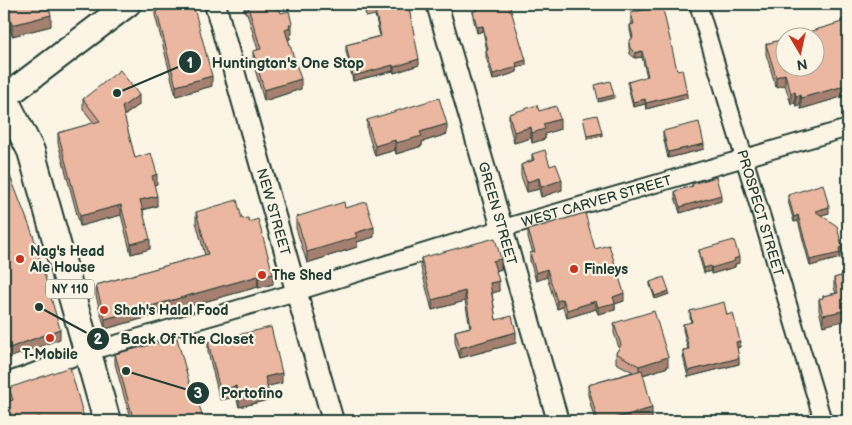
<svg xmlns="http://www.w3.org/2000/svg" width="852" height="425" font-family="'Balsamiq Sans',sans-serif">
<style>
.lines{fill:none;stroke-linecap:round;stroke-linejoin:round}
.minor-casing{stroke:#1f3d34;stroke-width:20}
.tertiary-casing{stroke:#1f3d34;stroke-width:24}
.secondary-casing{stroke:#1f3d34;stroke-width:28}
.primary-casing{stroke:#1f3d34;stroke-width:30}
.minor{stroke:#fcf5e5;stroke-width:16}
.tertiary{stroke:#fcf5e5;stroke-width:20}
.secondary{stroke:#fcf5e5;stroke-width:24}
.primary{stroke:#fcf5e5;stroke-width:26}
.wall{fill:#cb9d8a;stroke:#1f3d34}
.shaded-wall{fill:#a58070;stroke:#1f3d34}
.building{fill:#ecb7a0;stroke:#1f3d34}
.poi-dot{fill:#c8321e;stroke:#fcf5e5;stroke-width:2}
.labels{text-anchor:middle;dominant-baseline:central;stroke-width:4.5;stroke-linejoin:round;paint-order:stroke}
.shield{fill:#fcf5e5;stroke:#617469;stroke-width:1}
.shield-label{font-size:12px;font-weight:bold;fill:#1f3d34}
.street-label{font-size:14px;fill:#1f3d34;stroke:#fcf5e5}
.poi-label{font-size:14px;font-weight:bold;fill:#1f3d34;stroke:#fcf5e5;text-anchor:start}
.leader{fill:none;stroke:#1f3d34;stroke-width:2}
.callout-dot{fill:#1f3d34;stroke:#fcf5e5;stroke-width:2}
.mark-label{font-size:15px;text-anchor:middle;font-weight:bold;fill:#fff}
.callout-label{font-size:15px;text-anchor:middle;font-weight:bold;fill:#1f3d34;stroke:#fcf5e5;stroke-width:4.5;stroke-linejoin:round;paint-order:stroke}
</style>
<rect width="100%" height="100%" fill="#fcf5e5"/>
<filter id="ink" filterUnits="userSpaceOnUse"><feTurbulence type="fractalNoise" baseFrequency=".02" numOctaves="2"/><feDisplacementMap in="SourceGraphic" scale="10" xChannelSelector="R" yChannelSelector="G"/><feConvolveMatrix kernelMatrix="1 2 1 2 8 2 1 2 1" color-interpolation-filters="sRGB"/></filter>
<g filter="url(#ink)">
<g class="lines">
<defs>
<g id="minor">
<path id="s1" d="M698 4 823 421"/>
<path id="s2" d="M4 383 88 352 296 292 503 228 848 128"/>
</g>
<g id="tertiary">
<path id="s3" d="M215 4 333 421"/>
<path id="s4" d="M437 4 558 421"/>
</g>
<path id="secondary" d="M4 98 128 4"/>
<path id="primary" d="M4 98 31 151 107 421"/>
</defs>
<use href="#minor" class="minor-casing"/>
<use href="#tertiary" class="tertiary-casing"/>
<use href="#secondary" class="secondary-casing"/>
<use href="#primary" class="primary-casing"/>
<use href="#minor" class="minor"/>
<use href="#tertiary" class="tertiary"/>
<use href="#secondary" class="secondary"/>
<use href="#primary" class="primary"/>
</g>
<path class="wall" d="M6 4 51 26 12 36 6 13Z
M244 4H276L278 10 281 13 292 34 290 35V39H288L301 89 264 101 253 62V51L258 50 247 13H245Z
M356 4H408L419 65 394 73 393 71 353 81 346 51V45L380 36 375 15 366 17 364 4 356 6Z
M155 5 212 86 176 96 155 15Z
M476 6 526 65 517 68V72L493 80 486 57V51H487L483 31 477 33 473 17V11H476Z
M631 13 677 70 687 98 646 109 645 104 633 107 628 87V82L647 77 642 57 635 58 630 54 629 48V42L632 38 630 30V25L632 24 631 19Z
M848 18V95L801 109 800 105 796 106 795 103 791 104 785 85 776 87 766 54V44L841 23V20Z
M83 99 139 105 124 116 135 158 157 184 154 185 157 206 143 210 150 249 131 254 121 215 80 226 58 143V133L94 123 83 109Z
M539 111 560 129 545 134V139L532 143 531 138 514 143 509 124V114Z
M367 120 447 134 422 142V146L396 154 395 150 375 156 367 130Z
M663 131 704 149 668 158 663 136Z
M532 154 550 166 562 190 541 197 539 189 527 192 521 176V165L532 160Z
M692 184 721 201 680 213 675 197V191L692 186Z
M788 195 829 213 821 215 842 253H840V258L810 266 798 221 794 222 788 201Z
M196 212 242 219 273 284 258 288V287L105 329 96 296V285L205 255 196 222Z
M296 217 374 237 357 242V247L307 263 296 228Z
M528 230 595 249 624 301 615 304V310L598 314 596 309 567 318 563 307 557 309 547 277 536 281 530 261V253H533L528 238Z
M699 250 739 263 735 264V267L711 274V271L704 273 699 256Z
M421 258 501 269 496 271 499 291 492 293 496 320 516 343 460 358 455 342V331L470 327 465 301 432 310 421 268Z
M848 274 823 326 819 310V299H823V296L836 293 834 288V278Z
M650 282 669 294 655 299 650 285Z
M690 311 727 315 740 347 737 348 739 364 688 377 683 356V350L688 349 683 330V324L691 323 690 317Z
M614 323 668 367 643 375 652 419 642 421H595L588 395V385L633 372 616 363V353L619 348 614 333Z
M208 342 282 383 267 386 268 400 239 407 236 397 220 400 208 352Z
M115 354 193 396 204 421H131L115 364Z
M9 388 85 421H4L10 401 9 397Z"/>
<path class="shaded-wall" d="M51 15V26L12 36V25Z
M292 24V34L290 35V39L285 40V30L289 25Z
M483 26V31L477 33V27Z
M642 51V57L635 58V53Z
M419 59V65L394 73V67Z
M526 60V65L517 68V72L493 80V74L516 63Z
M393 65V71L353 81V76Z
M785 74V85L776 87V77Z
M212 76V86L176 96V86Z
M301 79V89L264 101V90Z
M848 85V95L801 109V98Z
M795 92V103L791 104V93Z
M687 93V98L646 109V103Z
M139 95V105L122 117V107Z
M614 95V98L598 102V99Z
M800 95V105L796 106V96Z
M645 99V104L633 107V102Z
M560 119V129L545 134V139L532 143V133L543 124Z
M447 124V134L422 142V146L396 154V143L420 132Z
M531 127V138L514 143V132Z
M602 133V136L587 139V136Z
M395 140V150L375 156V146Z
M704 144V149L668 158V152Z
M157 174V184L152 186V176Z
M539 178V189L527 192V182Z
M562 180V190L541 197V187Z
M721 195V201L680 213V207Z
M157 196V206L140 210V200Z
M121 205V215L80 226V216Z
M829 207V213L815 217V211Z
M798 215V221L794 222V217Z
M374 227V237L357 242V247L307 263V252L355 233Z
M150 239V249L131 254V244Z
M842 247V253H840V258L810 266V260Z
M739 257V263L735 264V267L711 274V268Z
M501 259V269L493 272V261Z
M711 266V271L704 273V268Z
M547 269V277L536 281V273Z
M273 274V284L258 288V278Z
M258 276V287L105 329V319Z
M499 281V291L490 294V283Z
M465 291V301L432 310V300Z
M669 291V294L655 299V296Z
M624 293V301L615 304V310L598 314V307L613 297Z
M563 299V307L557 309V301Z
M596 301V309L567 318V310Z
M848 310V320L823 326V315Z
M60 329V339L4 360V350Z
M516 332V343L460 358V348Z
M740 341V347L736 348V342Z
M668 357V367L639 376V366Z
M739 358V364L688 377V371Z
M282 373V383L265 387V377Z
M236 386V397L220 400V390Z
M268 390V400L239 407V397Z
M652 408V419L642 421H604Z
M40 417V421H23Z"/>
<path class="building" d="M6 4H48L51 15 12 25Z
M158 4H193L212 76 176 86 155 5Z
M247 4H276L278 10H280L281 13 289 11 292 24 289 25 290 28 285 30 301 79 264 90 253 51 261 49Z
M365 4H408L419 59 394 67 393 65 353 76 346 45 381 36 375 10 366 11Z
M483 4H509L526 60 516 63 517 67 493 74 486 51 488 50 483 26 477 27 473 11 478 10 476 6Z
M662 5 677 70 682 69 687 93 646 103 645 99 633 102 628 82 648 76 642 51 635 53 630 48 629 42 633 37 630 25 634 24 631 13Z
M848 18V85L801 98 800 95 796 96 795 92 791 93 785 74 776 77 766 44 784 39V68H814V38H789L842 22 841 20Z
M120 70 139 95 122 107 135 158 151 153 157 174 152 176 157 196 140 200 150 239 131 244 121 205 80 216 58 133 100 121 83 99Z
M610 81 614 95 598 99 595 85Z
M439 98 447 124 420 132 422 136 396 143 395 140 375 146 367 120Z
M537 105 539 111 556 106 560 119 543 124 545 129 532 133 531 127 514 132 509 114Z
M597 115 602 133 587 136 583 118Z
M699 122 704 144 668 152 663 131Z
M545 150 550 166 556 164 562 180 541 187 539 178 527 182 521 165 534 160 532 154Z
M848 160V172L846 161Z
M4 162 14 186 33 235 60 329 4 350Z
M716 177 721 195 680 207 675 191 693 186 692 184Z
M823 184 829 207 815 211 837 226 842 247 839 248 840 253 810 260 798 215 794 217 788 195Z
M237 200 242 219 248 218 249 222 258 219 273 274 258 278V276L105 319 96 285 208 254 196 212Z
M344 202 345 208 366 202 374 227 355 233 357 237 307 252 296 217Z
M585 213 595 249 609 245 624 293 613 297 615 303 598 307 596 301 567 310 563 299 557 301 547 269 536 273 530 253 535 252 528 230Z
M495 238 501 259 493 261 499 281 490 283 496 320 512 316 516 332 460 348 455 331 471 327 465 291 432 300 421 258Z
M734 240 739 257 734 259 735 261 711 268V266L704 268 699 250Z
M848 274V310L823 315 819 299 823 298V296L838 293 834 278Z
M664 277 669 291 655 296 650 282Z
M724 302 727 315 733 313 740 341 736 342 739 358 688 371 683 350 689 349 683 324 692 322 690 311Z
M654 311 668 357 639 366 616 353 621 345 614 323Z
M271 327 282 373 265 377 268 390 239 397 236 386 220 390 208 342Z
M177 338 193 396 196 395 204 421H134L115 354Z
M70 367 85 421H41L40 417 23 421H4V403L13 400 9 388Z
M642 370 652 408 604 421H598L588 385Z"/>
</g>
<g class="poi-dot">
<circle cx="20" cy="259" r="5"/>
<circle cx="574" cy="269" r="5"/>
<circle cx="262" cy="275" r="5"/>
<circle cx="104" cy="310" r="5"/>
<circle cx="50" cy="338" r="5"/>
</g>
<g class="labels">
<rect class="shield" x="46" y="279.5" width="48" height="19" rx="4"/>
<g class="shield-label">
<text x="70" y="289">NY 110</text>
</g>
<g class="street-label">
<text stroke="none"><textPath href="#s2" startOffset="620">WEST CARVER STREET</textPath></text>
<text stroke="none"><textPath href="#s4" startOffset="218">GREEN STREET</textPath></text>
<text stroke="none"><textPath href="#s3" startOffset="216">NEW STREET</textPath></text>
<text stroke="none"><textPath href="#s1" startOffset="218">PROSPECT STREET</textPath></text>
</g>
<g class="poi-label">
<text x="30" y="251">Nag's Head<tspan x="30" dy="16">Ale House</tspan></text>
<text x="584" y="269">Finleys</text>
<text x="272" y="275">The Shed</text>
<text x="114" y="310">Shah's Halal Food</text>
<text x="50" y="354" text-anchor="middle">T-Mobile</text>
</g>
</g>
<path class="leader" d="M117 93L190 62M39 307L98 339M126 371L198 393"/>
<g class="callout-dot">
<circle cx="117" cy="93" r="5"/>
<circle cx="39" cy="307" r="5"/>
<circle cx="126" cy="371" r="5"/>
<circle cx="190" cy="62" r="12"/>
<circle cx="98" cy="339" r="12"/>
<circle cx="198" cy="393" r="12"/>
</g>
<g class="mark-label">
<text x="190" y="68">1</text>
<text x="98" y="344">2</text>
<text x="198" y="398">3</text>
</g>
<g class="callout-label">
<text x="288" y="68">Huntington's One Stop</text>
<text x="187" y="344">Back Of The Closet</text>
<text x="252" y="398">Portofino</text>
</g>
<rect width="852" height="425" fill="none" stroke="#fcf5e5" stroke-width="20"/>
<rect x="10" y="10" width="832" height="405" fill="none" stroke="#1f3d34" stroke-width="2" filter="url(#ink)"/>
<g transform="translate(800 52) rotate(171)"><circle r="24" fill="#fcf5e5" stroke="#a4ab9e"/>
<path d="M0-4L9 19L0 12L-9 19Z" fill="#c8321e"/>
<text y="-8" font-size="14" font-weight="bold" text-anchor="middle" fill="#1f3d34">N</text>
</g>
</svg>
